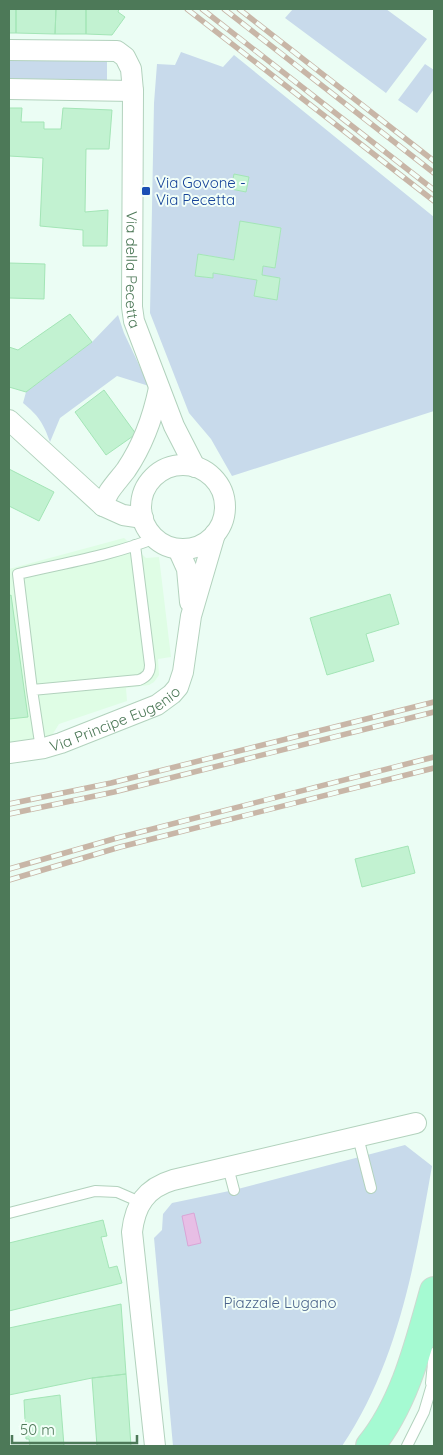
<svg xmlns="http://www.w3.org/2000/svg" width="443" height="1455" font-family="Quicksand,sans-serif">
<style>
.commercial{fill:#dffde5}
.green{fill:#c8daeb;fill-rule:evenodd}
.water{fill:#e7bee5;stroke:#d9a5d6}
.building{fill:#c2f2d1;stroke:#a3e5b6}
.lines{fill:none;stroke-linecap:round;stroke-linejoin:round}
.service-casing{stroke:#b2d2bd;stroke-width:12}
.minor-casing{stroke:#b2d2bd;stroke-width:22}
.primary-casing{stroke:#cdd9d0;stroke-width:30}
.service{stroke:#fff;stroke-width:10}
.minor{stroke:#fff;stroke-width:20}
.primary{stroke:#a5fad2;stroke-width:28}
.rail-casing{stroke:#c8b6a7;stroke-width:5.5}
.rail{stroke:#f2fff8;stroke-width:4;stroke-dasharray:11;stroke-linecap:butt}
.transit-dot{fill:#1a4fb4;stroke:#f2fff8;stroke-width:2}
.labels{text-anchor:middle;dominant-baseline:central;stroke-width:4;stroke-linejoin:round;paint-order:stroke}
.transit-label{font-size:15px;fill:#164399;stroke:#f2fff8;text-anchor:start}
.street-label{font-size:15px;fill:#4d7958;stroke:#f2fff8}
.park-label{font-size:15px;fill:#4a638b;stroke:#f2fff8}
</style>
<rect width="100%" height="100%" fill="#ebfdf4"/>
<path class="commercial" d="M124 538 146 558 159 557 171 657 158 659 159 675 154 682 149 685 126 688 127 701 59 724 49 740 9 744V569Z"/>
<path class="green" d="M293 9H386L427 39 386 93 285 18Z
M181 52 223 67 234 55 434 217V411L232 476 211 439 189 413 150 313 154 103 157 64 175 65ZM240 222 281 228 275 268 263 266 262 275 280 278 276 299 254 296 257 280 213 273 212 278 195 276 199 254 234 260Z
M9 58 107 60V81L9 79Z
M425 64 434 70V89L417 113 398 100Z
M118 315 124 333 149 386 117 376 60 418 50 442C44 424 38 415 23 403L26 392 92 342Z
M405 1145 432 1166C415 1263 398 1363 342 1446H173L154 1238 162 1230 163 1214 172 1203 234 1190Z"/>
<path class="water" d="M194 1213 201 1243 188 1246 182 1216Z"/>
<path class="building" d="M9 9H16V33H9Z
M16 9H56L55 34 16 33Z
M56 9H86V34H55Z
M86 9H119L118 12 125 17 112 35 86 34Z
M9 108H22L21 122H44V129H61L63 108 112 110 109 149H86L85 212 108 210 107 246H83V230L40 226 43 158 9 156Z
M234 174 249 177 246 192 231 189Z
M240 221 281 228 275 268 263 266 262 275 280 278 277 300 254 296 257 280 213 273V278L195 276 198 254 234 260Z
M9 263 45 264 44 299 9 298Z
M70 314 92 342 26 392 9 387V347L18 350Z
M104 390 136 434 106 455 75 412Z
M9 469 54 492 39 521 9 506Z
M390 594 399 624 366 634 374 661 327 675 310 618Z
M11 595 28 717 9 719V596Z
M408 846 415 873 362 887 355 859Z
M103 1220 107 1236 101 1237 109 1268 117 1266 122 1283 9 1311V1243Z
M121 1304 126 1374 92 1378 9 1395V1328Z
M126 1374 131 1446H97L92 1378Z
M60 1395 64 1446H30L29 1439H26L24 1400Z"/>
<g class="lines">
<defs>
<path id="service" d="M32 690 139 680C147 677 150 673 150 665L135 545
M41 749 32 690 18 574C63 563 111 556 155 538
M358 1137 371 1188
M228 1167 234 1190
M9 1213 95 1191 117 1192 140 1202
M431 1383 434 1353
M407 1446 424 1412 434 1378"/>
<g id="minor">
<path id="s1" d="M9 50 117 51 125 57 131 69 133 91 132 307 134 321 174 426 195 467"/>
<path d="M9 89 133 91"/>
<path d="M9 420 103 506 123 515 143 518"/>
<circle cx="183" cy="507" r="42"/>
<path d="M103 506C106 492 117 482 126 470 143 445 153 417 159 388"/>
<path d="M178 549 187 569 190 602"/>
<path id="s2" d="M9 753 44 748 61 743 157 705 172 694 178 687 183 672 191 616 215 534"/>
<path d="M155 1446 132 1232C135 1205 146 1188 173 1180L416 1123"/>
</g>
<path id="primary" d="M370 1446C405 1403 419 1344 434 1291"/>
</defs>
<use href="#service" class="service-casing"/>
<use href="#minor" class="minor-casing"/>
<use href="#primary" class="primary-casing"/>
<use href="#service" class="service"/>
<use href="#minor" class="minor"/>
<use href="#primary" class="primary"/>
<defs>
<path id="rail" d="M187 9 434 201
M202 9 434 190
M224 9 434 173
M239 9 434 161
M9 804 111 783 434 702
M9 814 114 792 434 712
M9 869 117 838 434 757
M9 880 120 847 434 768"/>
</defs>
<use href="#rail" class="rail-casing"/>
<use href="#rail" class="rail"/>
</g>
<rect class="transit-dot" x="141" y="186" width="10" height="10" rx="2.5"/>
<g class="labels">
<g class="transit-label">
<text x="156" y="182">Via Govone -<tspan x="156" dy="17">Via Pecetta</tspan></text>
</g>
<g class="street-label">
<text stroke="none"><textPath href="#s1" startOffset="332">Via della Pecetta</textPath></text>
<text stroke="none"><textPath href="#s2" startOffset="112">Via Principe Eugenio</textPath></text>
</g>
<g class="park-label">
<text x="280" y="1302">Piazzale Lugano</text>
</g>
</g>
<rect width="443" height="1455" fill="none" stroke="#4d7958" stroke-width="20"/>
<path d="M12 1435v8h125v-8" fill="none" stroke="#4d7958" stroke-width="2.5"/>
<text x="20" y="1435" font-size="15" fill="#4d7958" stroke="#f2fff8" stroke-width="4" paint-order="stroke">50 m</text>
</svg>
